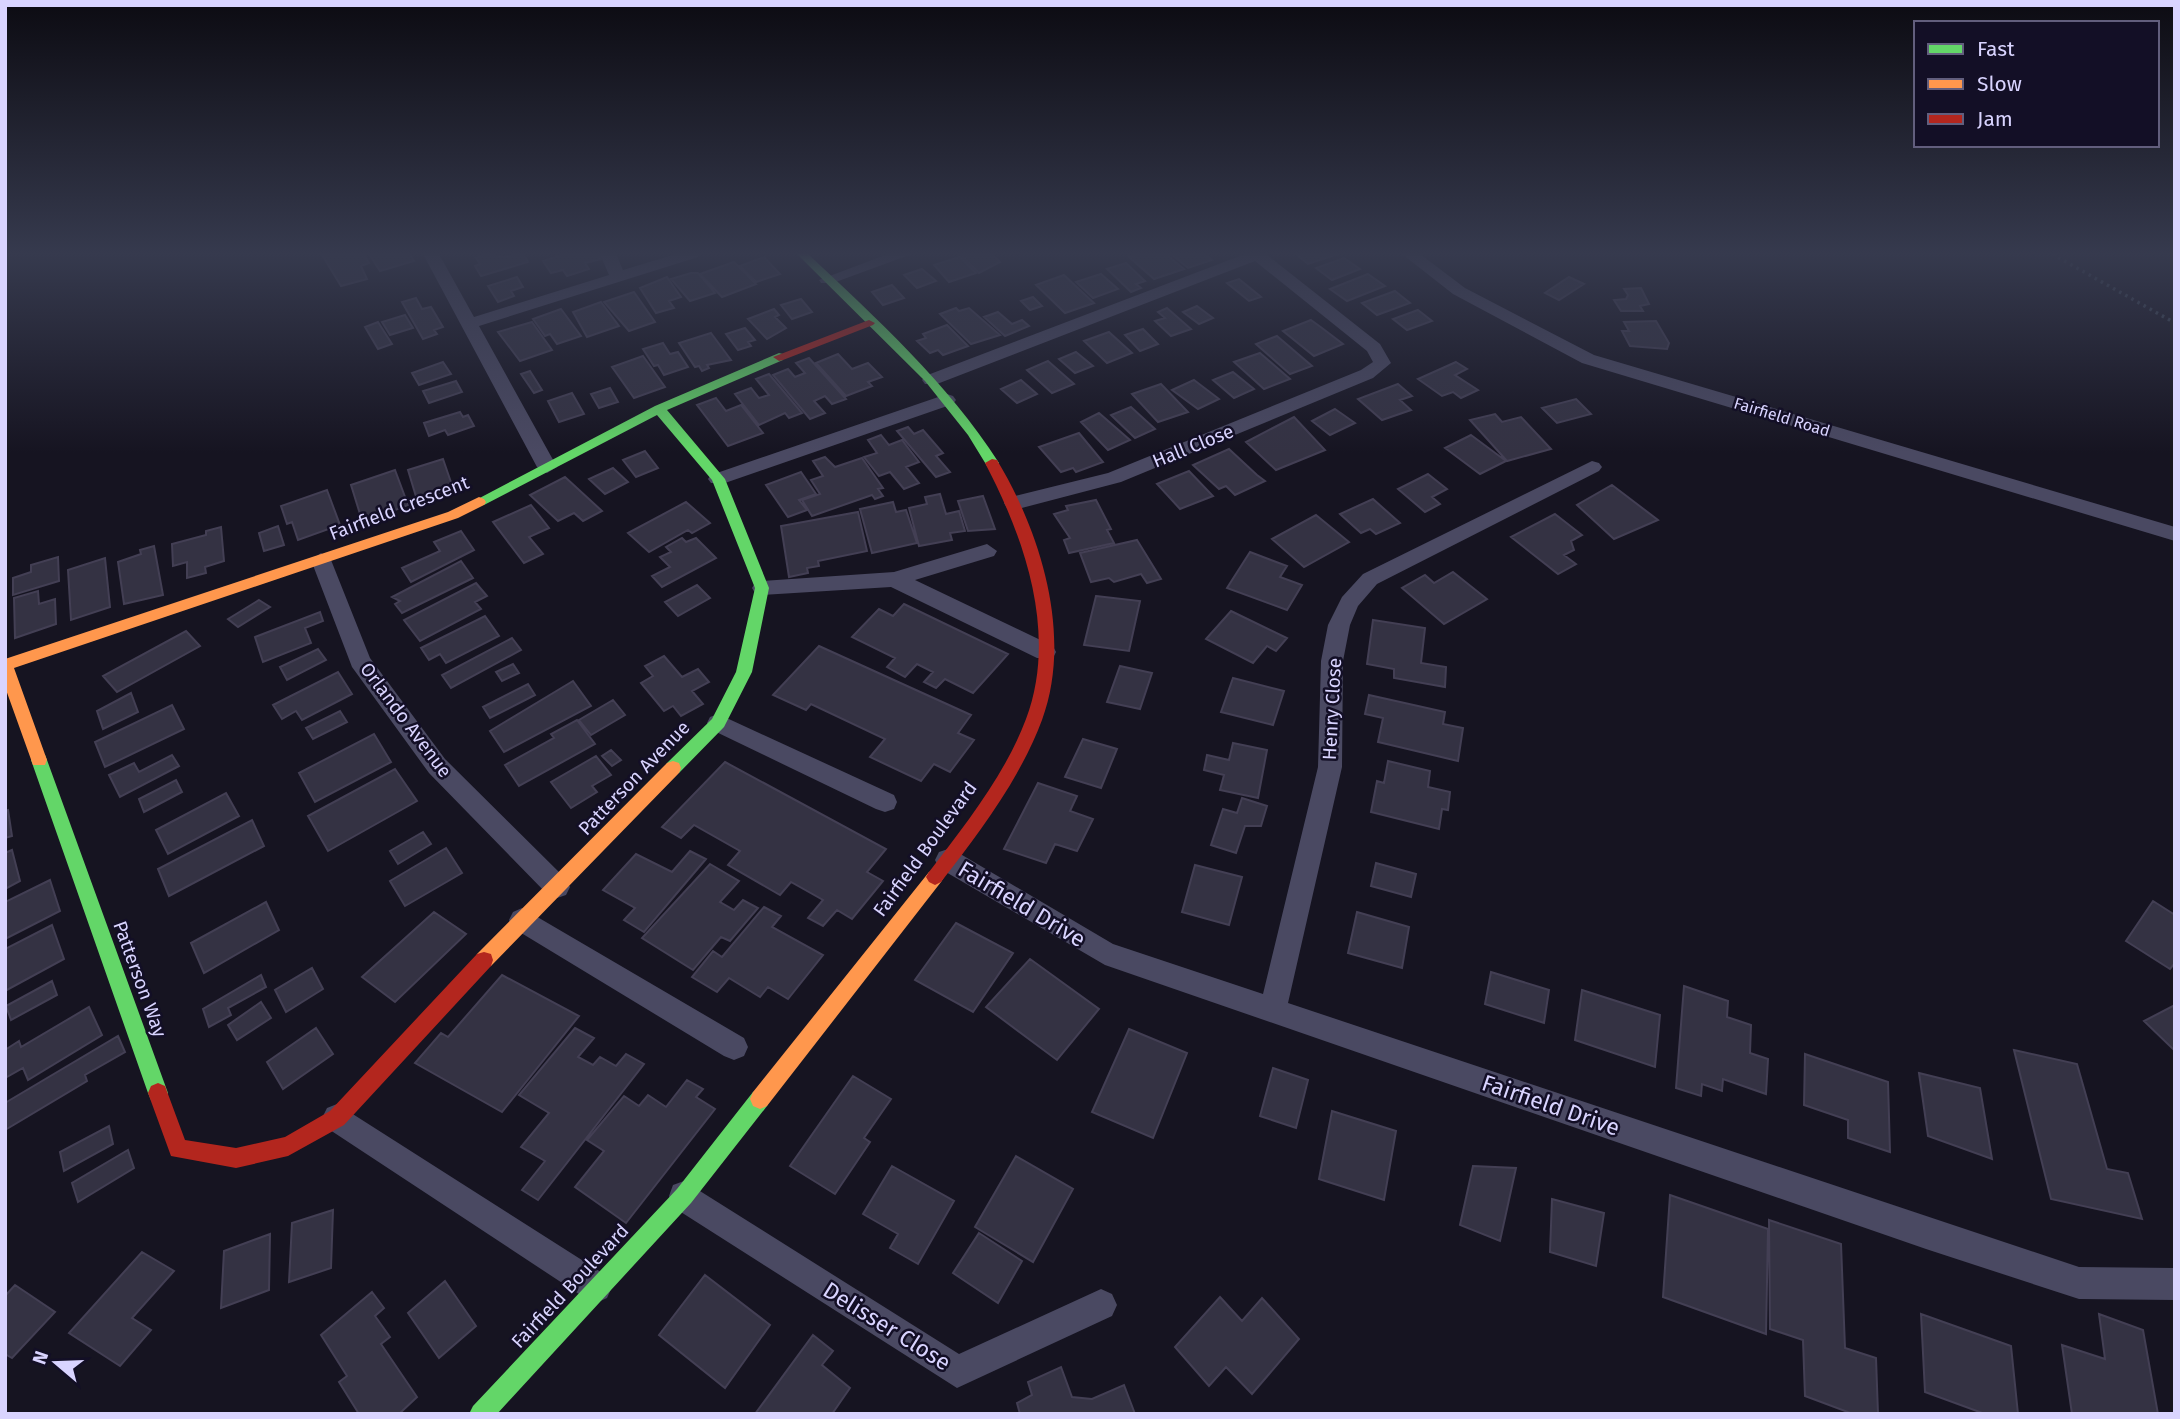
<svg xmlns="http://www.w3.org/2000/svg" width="2180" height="1419" font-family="'Fira Sans',sans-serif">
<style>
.building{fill:#343243;stroke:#433f54;stroke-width:2}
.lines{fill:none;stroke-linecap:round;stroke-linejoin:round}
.path{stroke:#44505f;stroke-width:3.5;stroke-dasharray:2.5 4.5;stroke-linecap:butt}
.street{fill:#4a4962;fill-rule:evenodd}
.fast{fill:#63d668;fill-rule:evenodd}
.slow{fill:#ff974d;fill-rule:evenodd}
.jam{fill:#b3261e;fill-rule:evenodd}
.labels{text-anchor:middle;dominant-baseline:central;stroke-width:5;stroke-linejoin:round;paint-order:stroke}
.far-street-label{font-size:16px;fill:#d9d4ff;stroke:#130f26}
.street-label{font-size:19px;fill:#d9d4ff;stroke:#130f26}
.near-street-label{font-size:23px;fill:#d9d4ff;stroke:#130f26}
</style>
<rect width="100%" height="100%" fill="#161421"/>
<path class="building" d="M355 254H364L369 263 361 266 367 279 341 286 322 255Z
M369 254H410L414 261 380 271Z
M486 254 503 257 523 254 528 262 481 276 475 266 480 264 476 258Z
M565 254H598L601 259 585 263 589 269 567 276 563 270 551 273 543 261Z
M960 254H992L1000 262 979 273Z
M1139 254H1166L1184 269 1154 279 1129 257Z
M1171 254H1204L1212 260 1188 268Z
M1296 254H1338L1308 264Z
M764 257 780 274 756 282 740 266Z
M960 257 976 273 949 282 934 265Z
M1344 258 1360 269 1332 280 1316 268Z
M734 262 756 284 722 297 700 274Z
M1126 263 1145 281 1136 284 1141 288 1131 292 1107 269Z
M922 269 936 281 917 288 904 275Z
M691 273H698L715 293 690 301 671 279Z
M1101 274 1118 289 1093 298 1076 282Z
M1368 274 1385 286 1347 301 1330 289Z
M1064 275 1094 303 1065 313 1036 285Z
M517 277 523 287 511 291 514 296 498 302 488 286Z
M667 277 681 297 669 301 674 308 656 313 640 288Z
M1569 277 1584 284 1559 300 1545 293Z
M1239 279 1261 297 1249 301 1227 283Z
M892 285 904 298 883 305 872 292Z
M1641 288 1649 304 1640 306 1643 311H1621L1614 300 1626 299 1628 295 1624 289Z
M1395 291 1410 303 1377 315 1362 303Z
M634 292 655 322 629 331 604 302Z
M1033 297 1042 306 1030 310 1021 301Z
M416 298 422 309 431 307 443 327 434 330 437 334 423 339 402 302Z
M801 299 812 312 792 319 781 305Z
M601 302 619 326 587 337 573 312Z
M1197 306 1213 318 1199 324 1183 312Z
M956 308 959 311 969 308 1000 335 971 344 940 314Z
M1167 308 1191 329 1171 336 1155 321 1165 318 1158 312Z
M561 309 581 336 557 344 550 334 545 336 533 319Z
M774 309 779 315 775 317 786 328 767 339 748 319Z
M1418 310 1432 321 1407 330 1393 319Z
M998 312 1012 324 1022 320 1029 326 1005 336 984 317Z
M405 315 413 328 390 335 382 322Z
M1311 320 1322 328 1343 344 1314 356 1283 331Z
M1656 321 1669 343 1667 349 1630 346 1622 331H1629L1624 322Z
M378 322 392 344 378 349 365 327Z
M532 322 552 350 520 361 498 332Z
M947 325 968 346 943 355 938 350 930 353 917 341 926 338 923 334Z
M745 328 755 340 748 342 751 346 738 350 726 334Z
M1143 329 1158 344 1140 351 1125 335Z
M1109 332 1132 353 1107 363 1084 341Z
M711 333 731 360 707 365 709 368 702 371 699 366 695 367 679 343Z
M1277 336 1312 366 1290 374 1256 344Z
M663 343 670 354 678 352 688 367 664 375 658 365 654 366 643 349Z
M1076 352 1093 366 1075 373 1059 359Z
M1260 353 1290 379 1264 389 1234 362Z
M838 354 852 369 868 363 882 377 868 382 872 386 846 396 816 363Z
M643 356 665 387 634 398 612 367Z
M809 358 846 399 832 404 825 396 814 401 825 413 810 419 773 375 788 369 795 377 805 373 796 363Z
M1048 361 1074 384 1052 393 1027 370Z
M443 362 451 374 419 385 412 373Z
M1456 362 1467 369 1455 375 1478 390 1461 398 1453 392 1442 396 1418 379Z
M530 371 542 390 534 393 521 374Z
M1233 372 1254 389 1234 398 1213 380Z
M769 374 802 413 789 418 785 413 759 425 735 394 751 388 759 398 769 395 756 379Z
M1021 380 1037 394 1017 403 1001 389Z
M1194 380 1219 399 1198 409 1172 390Z
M456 381 462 392 429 403 423 391Z
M1161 384 1188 412 1158 422 1132 394Z
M1398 384 1412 396 1400 400 1411 410 1382 420 1358 399Z
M610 388 618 402 599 408 591 394Z
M572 393 584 414 559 422 548 401Z
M716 398 726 411 741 405 763 433 728 446 697 405Z
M1576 399 1591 414 1557 423 1542 408Z
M1131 407 1155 429 1135 438 1111 415Z
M1335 409 1355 423 1330 435 1312 421Z
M460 412 463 417 468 415 474 426 448 435 445 430 429 436 424 423Z
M1099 413 1130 440 1108 450 1081 422Z
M1495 414 1502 422 1521 417 1551 449 1507 461 1470 420Z
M1294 417 1325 450 1276 470 1246 442Z
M908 427 914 434 923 430 943 453 936 456 950 472 936 477 897 431Z
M1079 433 1103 462 1076 472 1073 468 1061 472 1039 447Z
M881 435 889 445 902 440 919 462 906 467 919 483 904 489 890 472 879 476 864 457 877 453 868 440Z
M1471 435 1506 461 1480 474 1445 448Z
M1229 449 1257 475 1265 481 1235 495 1226 486 1219 489 1193 465Z
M645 451 658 468 636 477 623 460Z
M825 457 835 467 862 458 883 488 878 489 883 496 875 499 872 495 812 516 802 500 820 494 811 480 823 476 813 461Z
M443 459 453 488 417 500 408 470Z
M613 468 628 482 605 494 589 479Z
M395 470 408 505 367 521 364 513 360 514 351 485Z
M1189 471 1213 496 1180 509 1157 484Z
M801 472 816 494 799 500 807 510 788 517 766 485Z
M1428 474 1447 489 1432 497 1440 504 1425 512 1398 489Z
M565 477 602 511 583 521 574 513 558 521 530 495Z
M1612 485 1658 520 1614 539 1577 505Z
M327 490 340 525 298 540 292 522 287 524 281 506Z
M940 494 946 514 959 511 965 531 950 533 952 540 919 546 909 508 927 504 925 497Z
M983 496 995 529 968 531 958 501Z
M1373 499 1400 523 1376 534 1370 529 1361 533 1340 514Z
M1096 500 1111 529 1107 530 1114 543 1069 553 1064 540 1070 538 1054 514 1068 510 1066 506Z
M686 502 710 523 692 533 688 530 649 552 628 533Z
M893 502 896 512 906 510 917 543 872 553 860 509Z
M531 505 549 528 529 537 543 554 524 563 493 522Z
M858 512 867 551 818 561 819 566 807 568 808 573 789 577 781 526Z
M1555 514 1582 535 1571 541 1574 550 1564 555 1576 564 1558 574 1511 537Z
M1316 515 1349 542 1304 567 1272 539Z
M278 526 284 545 264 551 259 533Z
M221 527 224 561 205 567 206 573 187 578V562L173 566 172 544 206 535V531Z
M461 531 474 550 411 582 402 568 440 551 434 542Z
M682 538 686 542 696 538 716 558 662 587 652 576 670 567 660 557 671 552 666 547Z
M1137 540 1161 579 1147 583 1141 574 1114 582 1109 578 1091 582 1080 553Z
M154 546 163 595 124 604 118 562 141 554 140 550Z
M1250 552 1287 566 1280 577 1302 585 1287 610 1227 588Z
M58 557 59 581 13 595V578L31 572V565Z
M105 558 110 607 71 620 68 570Z
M461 561 473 578 402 613 395 604 400 601 392 597Z
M1453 572 1487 599 1444 624 1402 588 1425 575 1434 583Z
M476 583 487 596 475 602 481 609 420 641 404 620Z
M697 585 710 598 678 616 665 602Z
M38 591 39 604 55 599 56 624 15 638 14 598Z
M1096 596 1140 601 1129 651 1084 645Z
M259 600 270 607 238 627 228 619Z
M904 604 1008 654 973 693 945 679 936 688 924 682 933 672 917 664 905 677 887 667 895 658 852 637 879 609 893 616Z
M1231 611 1287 638 1276 651 1267 646 1253 663 1206 639Z
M320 612 323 621 305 628 311 643 263 662 255 637Z
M485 616 499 636 446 663 440 654 429 660 421 648Z
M1373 620 1425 628 1421 663 1446 667 1445 687 1394 678V669L1367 664Z
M186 631 200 646 117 692 103 676Z
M512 638 521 650 451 688 442 675Z
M819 646 971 715 958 733 974 740 950 772 934 764 921 781 870 757 885 739 811 704 806 710 773 695Z
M318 649 326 660 287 680 280 667Z
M664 656 682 677 698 669 709 682 692 691 703 704 681 716 673 706 664 711 641 683 653 676 645 666Z
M513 664 519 673 502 681 496 672Z
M1120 666 1152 673 1140 709 1107 702Z
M338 672 352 694 302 720 296 711 282 719 273 705Z
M1233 678 1284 691 1273 725 1221 712Z
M573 681 591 706 504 752 490 731Z
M528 684 535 695 490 718 483 707Z
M131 693 138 712 103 729 97 711Z
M1369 695 1445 712 1443 724 1463 728 1458 761 1378 742 1383 718 1365 714Z
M613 700 625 715 591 735 579 720Z
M172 705 184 729 105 767 95 742Z
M340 711 347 722 313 739 306 728Z
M577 720 595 744 519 786 505 765 554 738 551 734Z
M374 734 391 762 315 802 299 773Z
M1083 739 1117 749 1101 788 1065 777Z
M1233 743 1267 750 1258 798 1220 790 1224 775 1204 770 1207 755 1229 760Z
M611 750 621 760 612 766 602 756Z
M172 755 179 766 120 797 109 775 134 763 139 772Z
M596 756 611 775 592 786 597 792 571 808 551 782Z
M1388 761 1430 771 1428 787 1450 792 1448 810 1442 809 1439 829 1371 812 1377 781 1384 783Z
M725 762 886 849 867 872 883 881 852 919 837 910 823 926 808 918 823 900 791 882 780 895 728 865 740 851 694 825 681 838 662 827Z
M395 769 417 801 328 851 308 816Z
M176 780 182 792 144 812 139 799Z
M1038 783 1077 796 1070 811 1093 819 1077 851 1055 844 1046 863 1004 849Z
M226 793 239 816 168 854 156 830Z
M1242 798 1267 806 1261 826H1245L1236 853 1211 845 1223 809 1237 813Z
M8 810 12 836 5 838V811Z
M252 820 264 846 169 896 158 869Z
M423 832 431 844 398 864 390 851Z
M446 848 462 873 405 906 390 881Z
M12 850 20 881 5 889V853Z
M690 851 706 859 644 932 624 920 635 908 603 890 636 854 672 872Z
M1376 863 1416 874 1411 897 1371 886Z
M710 864 739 881 720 902 734 910 743 900 758 908 730 941 721 937 693 970 642 938Z
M1195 865 1242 877 1229 925 1182 912Z
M50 880 60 911 5 939V902Z
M2153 901 2175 915V963L2170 969 2126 941Z
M266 902 279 930 204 973 191 943Z
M764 907 781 916 772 927 823 955 788 999 768 987 760 997 729 978 717 992 692 977 713 951 722 957Z
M434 912 466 934 395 1002 362 977Z
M1357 912 1409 927 1402 968 1348 953Z
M956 923 1013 953 973 1012 915 980Z
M52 925 64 959 5 991V949Z
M1030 959 1099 1009 1057 1060 986 1007Z
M312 968 323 989 286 1012 275 990Z
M1491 972 1549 990 1544 1023 1485 1004Z
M261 975 266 987 228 1008 231 1015 209 1027 203 1009Z
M502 975 579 1016 502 1112 415 1063 441 1033 448 1037Z
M52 981 57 995 11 1020 6 1006Z
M1684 986 1728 1001 1727 1017 1751 1025 1750 1053 1768 1059 1766 1094 1723 1079 1722 1091 1702 1084 1701 1096 1676 1088Z
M1582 990 1660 1015 1655 1067 1575 1040Z
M261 1002 271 1018 237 1040 228 1025Z
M2175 1005V1051L2144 1021Z
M89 1007 102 1035 28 1080 23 1068 5 1078V1050L19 1041 21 1047Z
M316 1028 333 1054 283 1089 267 1062Z
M575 1028 594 1038 578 1057 593 1065 600 1057 616 1066 626 1054 644 1064 538 1200 522 1190 545 1161 521 1147 549 1113 519 1095Z
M1129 1029 1187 1053 1153 1138 1092 1112Z
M118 1036 125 1052 85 1075 87 1081 5 1130V1103Z
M2014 1050 2077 1064 2107 1169 2128 1173 2142 1219 2051 1199Z
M1805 1054 1888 1082 1890 1152 1848 1138V1120L1804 1105Z
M1273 1068 1308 1080 1296 1128 1260 1116Z
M1919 1073 1980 1088 1992 1159 1928 1136Z
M853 1076 891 1099 864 1138 870 1142 835 1194 790 1166Z
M687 1080 703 1089 696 1097 715 1109 626 1223 575 1187 604 1151 587 1140 624 1096 639 1106 648 1095 666 1107Z
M1332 1111 1396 1131 1384 1200 1319 1179Z
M109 1126 113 1144 64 1171 60 1152Z
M128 1150 134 1168 78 1202 72 1183Z
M1016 1156 1073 1189 1033 1262 975 1227Z
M892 1166 954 1201 918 1264 890 1248 898 1234 863 1214Z
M1473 1166 1516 1168 1500 1241 1460 1225Z
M1670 1195 1768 1229 1766 1334 1663 1297Z
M1552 1199 1604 1213 1596 1266 1550 1252Z
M333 1210 331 1268 289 1282 292 1223Z
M1769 1220 1841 1244 1845 1348 1876 1358 1878 1414H1853L1805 1396 1803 1340 1770 1329Z
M979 1233 1022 1261 998 1303 953 1273Z
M270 1234 269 1290 221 1308 224 1251Z
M142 1252 174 1271 132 1318 151 1330 120 1366 69 1333Z
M705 1275 770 1325 725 1388 659 1335Z
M445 1281 476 1326 439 1358 408 1313Z
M15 1285 55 1312 12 1358 5 1354V1296Z
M372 1292 384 1308 375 1316 390 1337 381 1344 417 1397 399 1414H359L339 1382 347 1376 321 1335Z
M1220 1297 1242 1321 1262 1298 1299 1339 1252 1394 1226 1367 1209 1386 1175 1347Z
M1921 1314 2011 1346 2018 1414H1985L1925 1392Z
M2099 1314 2143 1330 2158 1414H2072L2062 1345 2105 1359Z
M813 1335 833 1351 822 1365 850 1388 832 1414H755Z
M1061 1367 1072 1397 1092 1399 1124 1385 1135 1414H1020L1017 1403 1032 1395 1028 1382Z"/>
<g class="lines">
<path class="path" d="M2052 254 2175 323"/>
<path class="street" d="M423 254H439L474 317 609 275 600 254H616L623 270 676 254H700L698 257 479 326 557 467 547 473 537 467Z
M888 254H912L833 283H821L819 280Z
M1245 254H1266L1380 344 1391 363 1373 378 1121 482 1014 510 1007 508 1004 503 1007 498 1108 473 1361 370 1373 362 1367 351 1255 261 937 384H925L922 380 925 376Z
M1402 254H1420L1465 288 1594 355 2175 527V541L1582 363 1453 294Z
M947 394 953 396 956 400 953 404 725 483H711L708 479 711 475Z
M1592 461 1599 463 1602 467 1599 471 1377 584 1358 606 1350 625 1343 661 1342 767 1288 1003 2079 1267 2175 1268V1300L2079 1299 1926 1249 1105 965 939 868 935 860 939 852 948 849 957 852 1113 944 1263 994 1318 767 1321 661 1328 625 1342 597 1363 574Z
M987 544 997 551 994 556 915 580 1053 646 1056 652 1053 658H1037L891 587 762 595 755 593 752 588 755 583 762 581 894 572Z
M321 553 331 560 370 658 445 759 566 879 570 887 566 895 557 898 548 895 429 773 352 667 311 560Z
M718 714 894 795 897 802 894 809 885 812 876 809 710 729 707 723 710 717Z
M522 908 744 1038 748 1047 744 1056 734 1060 724 1056 513 928 509 920 513 912Z
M337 1104 607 1276 612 1287 607 1298 596 1303 585 1298 327 1128 322 1118 327 1108Z
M684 1181 959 1354 1101 1289 1112 1294 1117 1305 1112 1316 957 1388 673 1207 669 1196 673 1185Z"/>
<path class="fast" d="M797 254H808C878 320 947 382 999 463L997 466H987L968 435 925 381Z
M779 353 783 354V360L667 410 725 479 769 588 752 672 724 727 679 773H667L665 768 667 763 712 719 736 672 755 588 712 480 657 415 484 505H474L472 502 655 406Z
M39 753 45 755 47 760 168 1093 165 1100 158 1103 151 1100 148 1093 31 760 33 755Z
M760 1089 767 1092 770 1099 767 1106 691 1203 497 1414H469L473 1406 677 1189 753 1092Z"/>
<path class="slow" d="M479 497 484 499 486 502 484 505 458 518 14 668 47 760 45 765H33L5 687V659L448 512Z
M673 761 679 763 681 768 679 773 491 966 484 968 477 966 475 960 477 954 667 763Z
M935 869 941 872 944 877 941 882 767 1106 760 1109 753 1106 750 1099 753 1092 929 872Z"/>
<path class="jam" d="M869 320 875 323 873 325 783 360 779 361 773 357Z
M992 459 997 460C1041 533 1073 636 1042 720 1020 779 979 833 941 882L935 885 929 882 926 877 929 872C965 825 1005 775 1026 719 1058 634 1025 539 985 463Z
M484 952 491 954 493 960 491 966 344 1125 288 1156 236 1168 171 1156 148 1093 151 1086 158 1083 165 1086 185 1140 236 1148 285 1137 330 1111 477 954Z"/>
</g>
<linearGradient id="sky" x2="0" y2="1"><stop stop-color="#0c0b12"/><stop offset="0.56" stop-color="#363a4e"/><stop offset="1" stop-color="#363a4e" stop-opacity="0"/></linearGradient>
<rect width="2180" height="453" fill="url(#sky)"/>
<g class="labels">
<g class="far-street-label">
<text transform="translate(1782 417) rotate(17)">Fairfield Road</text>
</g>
<g class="street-label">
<text transform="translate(1193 446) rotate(-22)">Hall Close</text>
<text transform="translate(399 508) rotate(-21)">Fairfield Crescent</text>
<text transform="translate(1332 709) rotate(-87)">Henry Close</text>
<text transform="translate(406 720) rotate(53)">Orlando Avenue</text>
<text transform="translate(634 778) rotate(-46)">Patterson Avenue</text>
<text transform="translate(925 849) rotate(-54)">Fairfield Boulevard</text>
<text transform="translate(140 979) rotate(70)">Patterson Way</text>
<text transform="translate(570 1286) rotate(-47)">Fairfield Boulevard</text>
</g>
<g class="near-street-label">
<text transform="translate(1022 904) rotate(31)">Fairfield Drive</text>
<text transform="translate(1551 1105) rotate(19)">Fairfield Drive</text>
<text transform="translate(887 1326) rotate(32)">Delisser Close</text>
</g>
</g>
<rect width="2180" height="1419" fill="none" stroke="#d9d4ff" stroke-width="14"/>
<rect x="1914" y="21" width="245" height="126" fill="#130f26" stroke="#625e7d" stroke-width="2"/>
<rect x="1928" y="44" width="35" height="10" fill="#63d668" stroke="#625e7d" stroke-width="2"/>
<text x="1977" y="56" font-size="21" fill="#d9d4ff">Fast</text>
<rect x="1928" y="79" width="35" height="10" fill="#ff974d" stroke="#625e7d" stroke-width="2"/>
<text x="1977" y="91" font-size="21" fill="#d9d4ff">Slow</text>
<rect x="1928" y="114" width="35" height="10" fill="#b3261e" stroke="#625e7d" stroke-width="2"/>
<text x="1977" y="126" font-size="21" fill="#d9d4ff">Jam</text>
<g transform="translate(56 1363) rotate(289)" stroke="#130f26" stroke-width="5" paint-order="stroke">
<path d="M0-5L12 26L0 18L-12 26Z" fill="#d9d4ff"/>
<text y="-10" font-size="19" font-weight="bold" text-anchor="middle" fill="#d9d4ff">N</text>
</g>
</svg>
